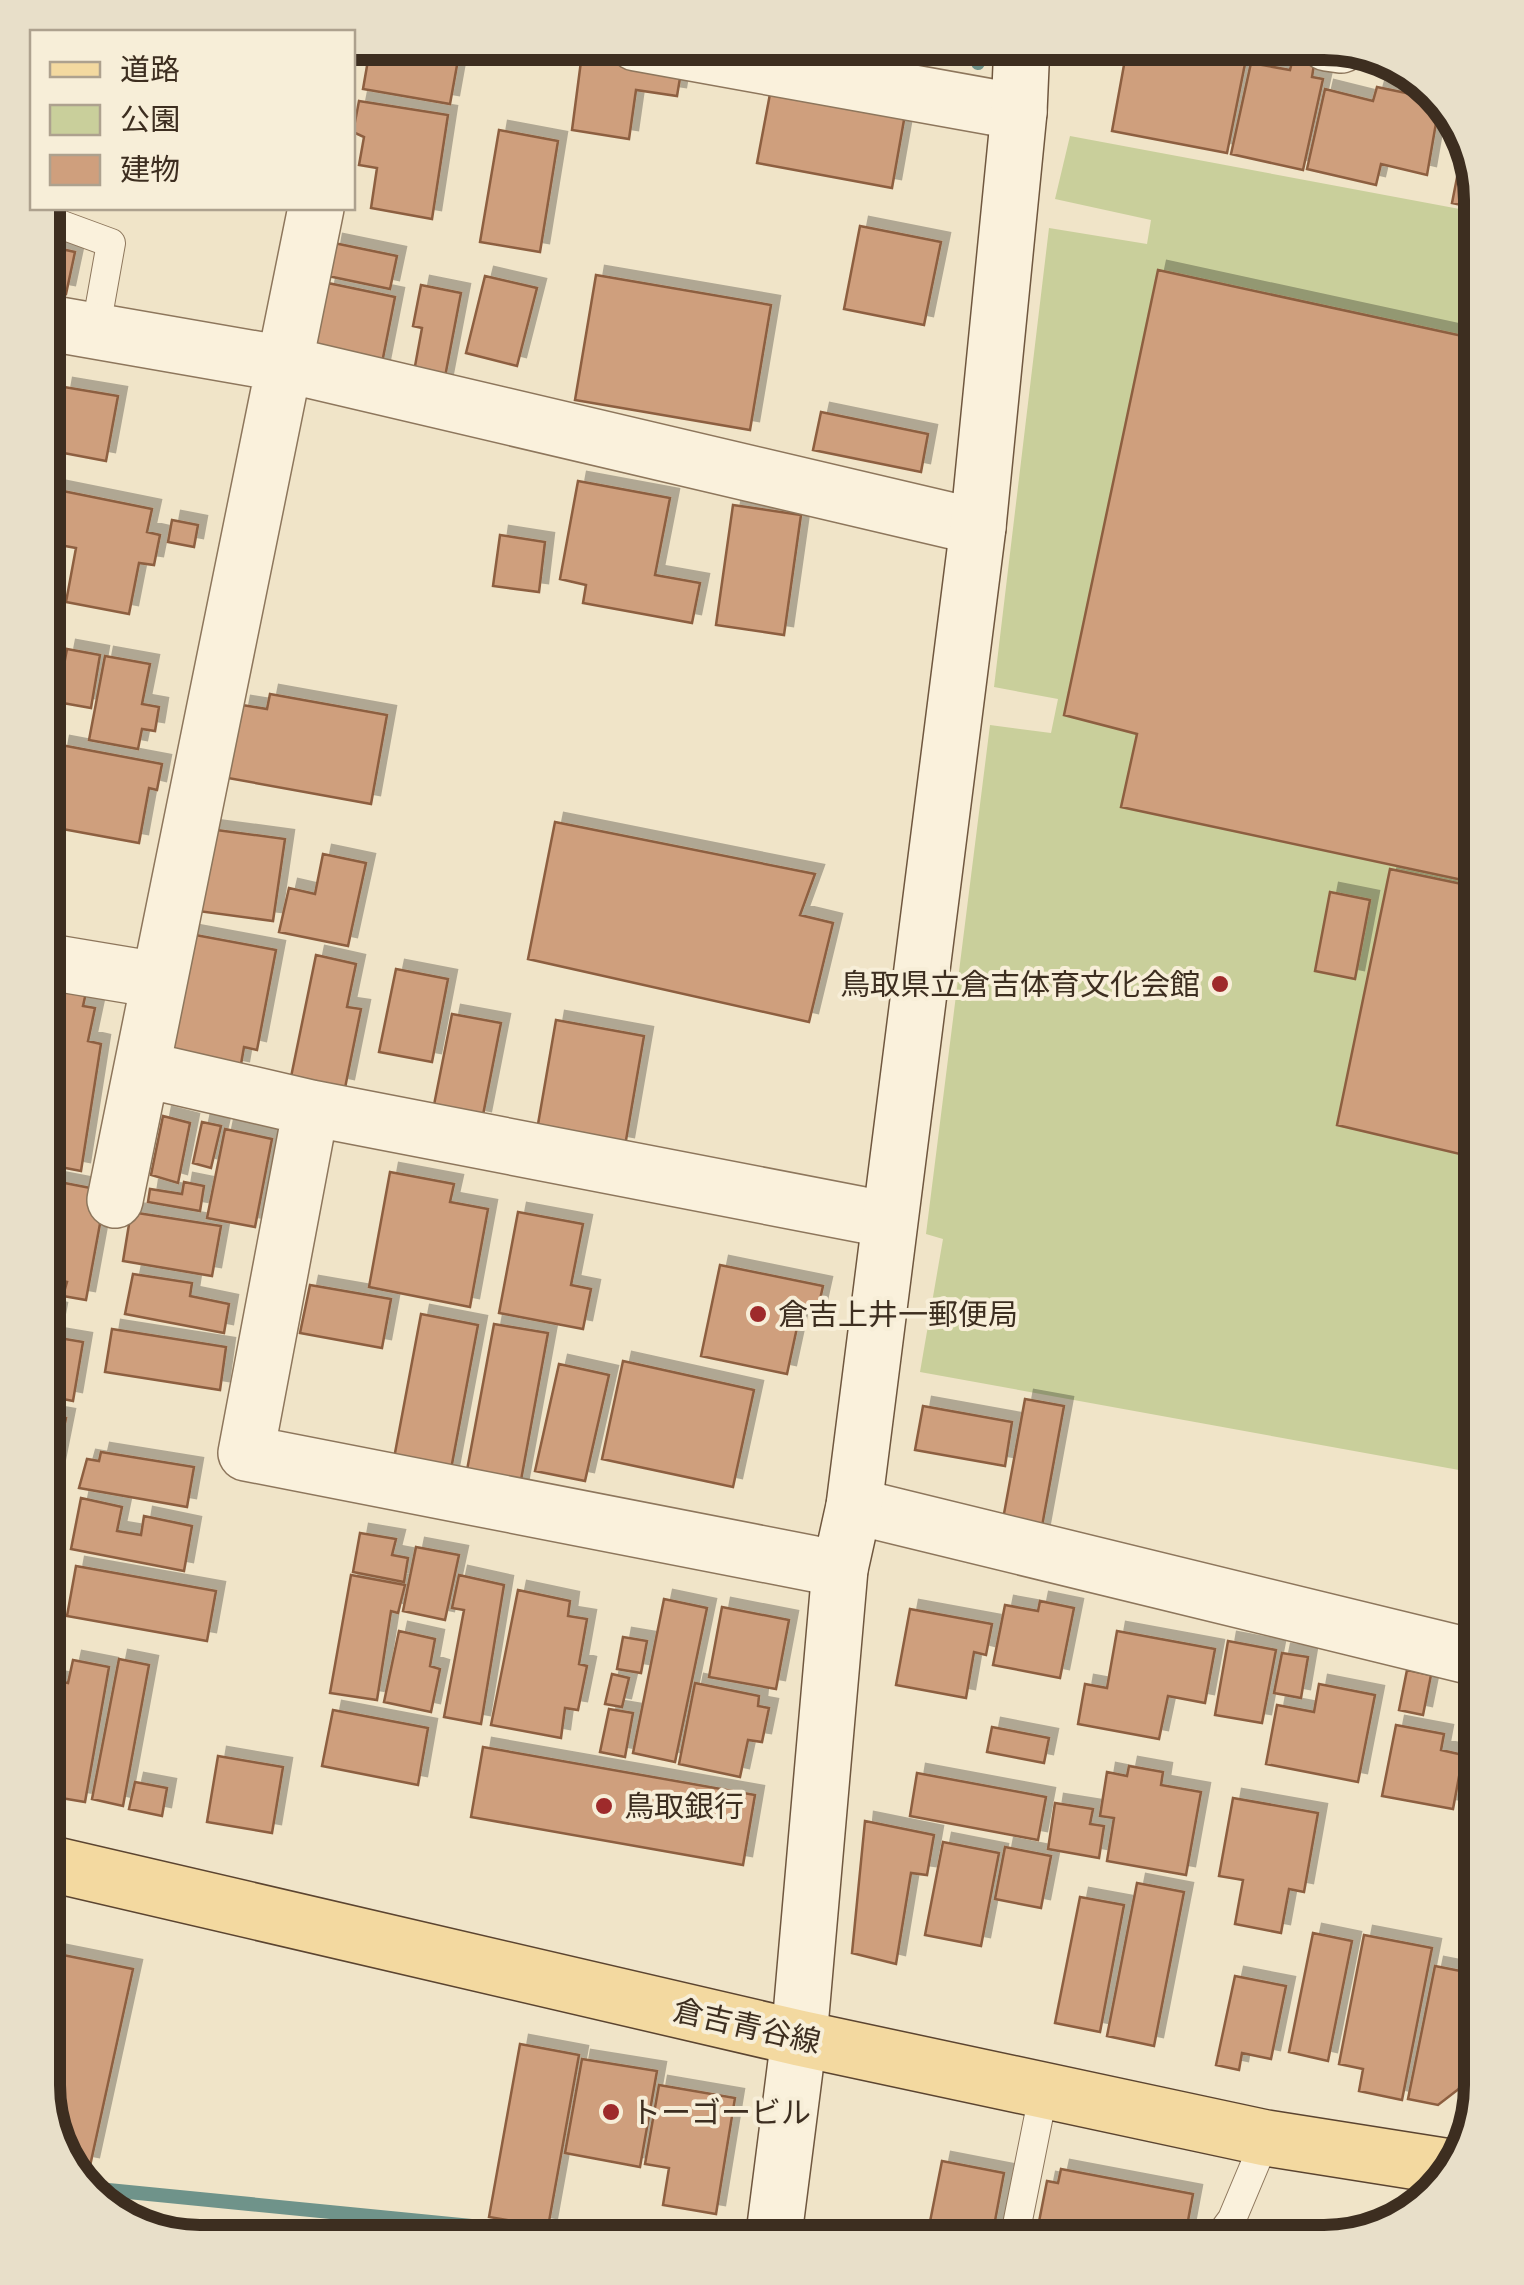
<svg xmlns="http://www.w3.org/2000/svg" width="1524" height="2285" font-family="'Crimson Pro','Noto Sans JP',serif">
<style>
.green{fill:#c9cf9b}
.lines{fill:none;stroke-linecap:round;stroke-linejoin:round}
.stream{stroke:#6f938a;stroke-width:14}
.building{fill:#cf9f7d;stroke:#8d5f41;stroke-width:2.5;filter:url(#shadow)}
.lane-casing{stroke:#8d765c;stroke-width:30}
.street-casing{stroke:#8d765c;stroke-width:58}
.secondary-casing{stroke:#6f573f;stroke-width:58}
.primary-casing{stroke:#5b4430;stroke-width:58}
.lane{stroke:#faf1dc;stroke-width:28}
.street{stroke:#faf1dc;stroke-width:55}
.secondary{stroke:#faf1dc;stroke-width:55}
.primary{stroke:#f3d9a0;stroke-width:55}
.poi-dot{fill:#9e2a2b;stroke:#f7eed8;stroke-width:4}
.labels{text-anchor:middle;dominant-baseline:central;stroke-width:8;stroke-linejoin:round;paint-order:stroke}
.poi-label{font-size:30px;fill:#3d2e20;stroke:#f7eed8;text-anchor:start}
.street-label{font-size:30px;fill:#3d2e20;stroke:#f7eed8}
.rim{fill:none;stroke:#3d2e20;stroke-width:12}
</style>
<defs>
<filter id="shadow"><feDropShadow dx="9" dy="-9" stdDeviation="0" flood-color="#0004"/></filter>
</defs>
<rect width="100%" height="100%" fill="#f0e4c8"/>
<path class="green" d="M1070 136 1481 213V1474L920 1372 943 1239 926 1234 990 725 1051 733 1058 699 994 687 1049 228 1147 244 1151 220 1055 199Z"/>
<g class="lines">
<path class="stream" d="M978 63 980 43
M88 2188 633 2242"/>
</g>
<path class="building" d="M371 43H461L450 104 363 89Z
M828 43H918L914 59Z
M1128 43H1191L1247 54 1227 153 1112 131Z
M583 46 683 60 677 96 636 90 629 139 572 130Z
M1294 54 1315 58 1312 77 1323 79 1303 170 1231 154 1251 63 1290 70Z
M773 78 907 103 892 188 757 163Z
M1377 87 1440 100 1427 175 1381 164 1376 185 1307 169 1325 89 1373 101Z
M359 101 448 115 432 219 371 208 377 168 359 165 364 137 353 132Z
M499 130 558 141 540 252 480 242Z
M1465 137 1482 200 1481 209 1452 203Z
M860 226 941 242 924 325 844 309Z
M334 243 397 256 390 289 328 276Z
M43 245 75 252 66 294 43 290Z
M1158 270 1481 340V884L1121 807 1137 734 1064 715Z
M596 275 771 305 750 430 575 400Z
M485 276 537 288 517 366 466 353Z
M328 283 395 297 381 368 313 354Z
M421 285 461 293 444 382 413 377 422 328 413 326Z
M43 345 58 348 51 383 43 382Z
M64 387 118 396 106 461 53 451Z
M821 412 928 434 921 472 813 450Z
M578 481 670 498 655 575 700 583 692 623 583 603 586 585 560 579Z
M43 487 152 509 147 532 160 535 154 565 139 563 129 614 66 602 76 548 43 542Z
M733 505 801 515 784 635 716 625Z
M172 520 198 525 194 547 168 542Z
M500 535 545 542 539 592 493 586Z
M67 649 100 655 91 708 57 702Z
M105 656 150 664 142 704 159 707 155 731 142 729 138 749 89 740Z
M270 694 387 715 371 804 228 778 242 705 267 709Z
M61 745 162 764 157 790 149 788 139 843 46 826Z
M555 822 815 874 800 915 833 923 809 1022 528 959Z
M209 829 285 839 273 921 198 911Z
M323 854 366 863 348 946 279 932 289 888 315 894Z
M1390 869 1481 888V1159L1337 1125Z
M1330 892 1370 900 1355 979 1315 971Z
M190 934 276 950 257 1050 244 1047 240 1070 167 1056Z
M316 955 356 964 347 1007 361 1009 345 1088 291 1077Z
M396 969 448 979 432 1062 379 1052Z
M43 982 87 988 83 1006 95 1008 88 1041 101 1044 81 1171 55 1166 57 1152 43 1148Z
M452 1014 501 1023 482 1120 433 1110Z
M556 1020 644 1036 625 1146 537 1130Z
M163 1116 190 1123 178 1183 151 1175Z
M202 1122 221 1126 211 1168 193 1163Z
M225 1129 272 1139 255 1227 207 1218Z
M390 1172 454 1184 450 1202 488 1209 470 1307 369 1287Z
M44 1179 106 1191 86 1300 63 1296 67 1282 43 1276 53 1206 43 1203Z
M184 1182 204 1186 200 1211 148 1202 150 1189 182 1194Z
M131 1212 221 1226 212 1276 123 1261Z
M518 1212 583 1224 571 1285 591 1289 583 1329 499 1313Z
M720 1265 823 1286 817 1313 801 1309 787 1374 701 1356Z
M133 1274 192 1283 190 1296 229 1304 224 1333 125 1314Z
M310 1285 391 1299 382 1348 300 1333Z
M43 1308 58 1312 53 1337 83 1342 73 1401 43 1395Z
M421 1314 478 1325 449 1480 392 1469Z
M494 1324 548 1333 519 1491 465 1481Z
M112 1329 226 1347 220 1390 105 1372Z
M623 1361 754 1390 733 1487 602 1459Z
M559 1364 609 1375 585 1481 535 1471Z
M1025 1399 1064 1406 1038 1548 999 1541Z
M923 1406 1012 1422 1005 1466 915 1450Z
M43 1414 66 1418 53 1483 43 1481Z
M101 1452 194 1467 187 1507 79 1488 87 1459 99 1461Z
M81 1498 122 1507 117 1531 141 1535 144 1516 192 1526 184 1571 71 1549Z
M360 1533 396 1539 392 1555 408 1558 404 1582 353 1572Z
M416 1547 459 1555 445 1620 403 1611Z
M76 1566 216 1591 207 1641 67 1616Z
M351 1575 405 1585 398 1613 391 1611 377 1700 330 1693Z
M459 1575 504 1585 481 1724 444 1717 464 1610 452 1608Z
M518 1590 570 1601 568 1616 587 1619 579 1664 587 1666 578 1710 565 1708 561 1738 491 1725Z
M664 1599 707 1608 675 1762 633 1753Z
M1040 1601 1074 1608 1060 1678 993 1665 1005 1605 1038 1611Z
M722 1607 789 1620 776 1689 709 1677Z
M910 1609 992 1624 986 1655 974 1652 966 1698 896 1685Z
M399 1631 435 1639 430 1666 440 1669 431 1712 384 1702Z
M1117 1631 1215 1649 1205 1703 1168 1696 1159 1739 1078 1724 1085 1684 1107 1688Z
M623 1637 647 1641 641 1673 617 1669Z
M1228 1641 1276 1650 1262 1723 1215 1715Z
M1282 1653 1308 1657 1301 1698 1274 1693Z
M119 1659 149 1665 123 1806 92 1799Z
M73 1660 109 1667 85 1802 43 1795V1678L68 1683Z
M1407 1670 1431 1675 1423 1715 1399 1710Z
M612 1674 629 1678 622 1707 605 1704Z
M695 1683 759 1696 758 1706 769 1708 762 1742 748 1740 740 1777 679 1764Z
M1319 1684 1375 1695 1358 1782 1266 1764 1277 1705 1314 1712Z
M609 1709 633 1713 625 1757 600 1752Z
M333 1710 428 1728 418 1785 322 1766Z
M1396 1725 1444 1734 1441 1750 1463 1755 1453 1809 1382 1796Z
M992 1727 1049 1738 1044 1763 987 1752Z
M483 1747 755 1795 743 1865 471 1817Z
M1481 1751V1815L1470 1813Z
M218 1756 283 1767 272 1833 207 1822Z
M1129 1766 1163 1772 1161 1785 1201 1792 1186 1875 1107 1861 1114 1818 1100 1816 1107 1772 1127 1776Z
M917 1773 1046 1797 1038 1840 910 1816Z
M135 1782 167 1788 162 1816 129 1809Z
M1233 1798 1318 1813 1304 1892 1289 1889 1281 1933 1235 1924 1243 1880 1219 1876Z
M1055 1803 1093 1809 1090 1824 1104 1826 1099 1858 1048 1849Z
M865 1821 934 1835 927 1875 911 1873 896 1964 852 1953Z
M943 1842 999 1853 981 1946 925 1935Z
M1005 1847 1051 1856 1041 1908 995 1899Z
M1137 1883 1184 1892 1154 2046 1107 2036Z
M1080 1897 1124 1905 1100 2032 1055 2023Z
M1313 1933 1352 1941 1328 2061 1289 2052Z
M1364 1935 1432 1948 1402 2100 1359 2091 1363 2069 1339 2064Z
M43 1951 133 1969 90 2166 63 2161 42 2085Z
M1435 1966 1481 1975V2016L1469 2081 1438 2105 1408 2099Z
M1235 1976 1286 1986 1271 2059 1242 2053 1239 2070 1216 2065Z
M520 2044 579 2055 548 2227 489 2217Z
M582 2059 657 2071 640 2167 565 2153Z
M659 2085 735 2098 716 2214 663 2205 669 2168 645 2164Z
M942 2161 1004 2173 991 2242H926Z
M1061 2169 1193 2194 1184 2242H1035L1047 2181 1058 2183Z"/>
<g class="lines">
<defs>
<path id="lane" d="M43 218 111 243 95 333
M1020 2242 1017 2225 1044 2090
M1215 2242 1232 2219 1266 2138"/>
<path id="street" d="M636 43 1019 112
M1327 43 1341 45
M43 322 284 364 978 527
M43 961 157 980
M142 1069 311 1108 889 1220
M311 1108 246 1453 840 1569
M115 1200 316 208
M854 1506 1481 1659"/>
<path id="secondary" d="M773 2242 799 2038 840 1569 854 1506 978 527 1019 112 1022 43"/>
<path id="primary" d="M43 1862 799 2038 1266 2138 1456 2168"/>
</defs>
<use href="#lane" class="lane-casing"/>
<use href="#street" class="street-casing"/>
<use href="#secondary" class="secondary-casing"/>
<use href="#primary" class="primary-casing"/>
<use href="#lane" class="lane"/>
<use href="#street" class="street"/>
<use href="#secondary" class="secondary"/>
<use href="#primary" class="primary"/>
</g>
<g class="poi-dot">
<circle cx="1220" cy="984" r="10"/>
<circle cx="758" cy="1314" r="10"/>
<circle cx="604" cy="1806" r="10"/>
<circle cx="611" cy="2112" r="10"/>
</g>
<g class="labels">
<g class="poi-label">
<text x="1200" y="984" text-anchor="end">鳥取県立倉吉体育文化会館</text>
<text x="778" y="1314">倉吉上井一郵便局</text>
<text x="624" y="1806">鳥取銀行</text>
<text x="631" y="2112">トーゴービル</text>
</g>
<g class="street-label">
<text transform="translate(747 2026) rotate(13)">倉吉青谷線</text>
</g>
</g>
<path d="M0 0H1524V2285H0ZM200 60H1324A140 140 0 0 1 1464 200V2085A140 140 0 0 1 1324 2225H200A140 140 0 0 1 60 2085V200A140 140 0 0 1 200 60Z" fill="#e8dfc9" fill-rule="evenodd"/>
<path class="rim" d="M200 60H1324A140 140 0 0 1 1464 200V2085A140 140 0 0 1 1324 2225H200A140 140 0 0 1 60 2085V200A140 140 0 0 1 200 60Z"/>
<rect x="30" y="30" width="325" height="180" fill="#f7eed8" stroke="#ada18e" stroke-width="2.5"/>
<rect x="50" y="62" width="50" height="15" fill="#f3d9a0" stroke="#ada18e" stroke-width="2.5"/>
<text x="120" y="80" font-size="30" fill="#3d2e20">道路</text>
<rect x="50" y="105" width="50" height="30" fill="#c9cf9b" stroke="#ada18e" stroke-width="2.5"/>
<text x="120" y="130" font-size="30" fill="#3d2e20">公園</text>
<rect x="50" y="155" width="50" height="30" fill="#cf9f7d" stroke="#ada18e" stroke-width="2.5"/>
<text x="120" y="180" font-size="30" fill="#3d2e20">建物</text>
</svg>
